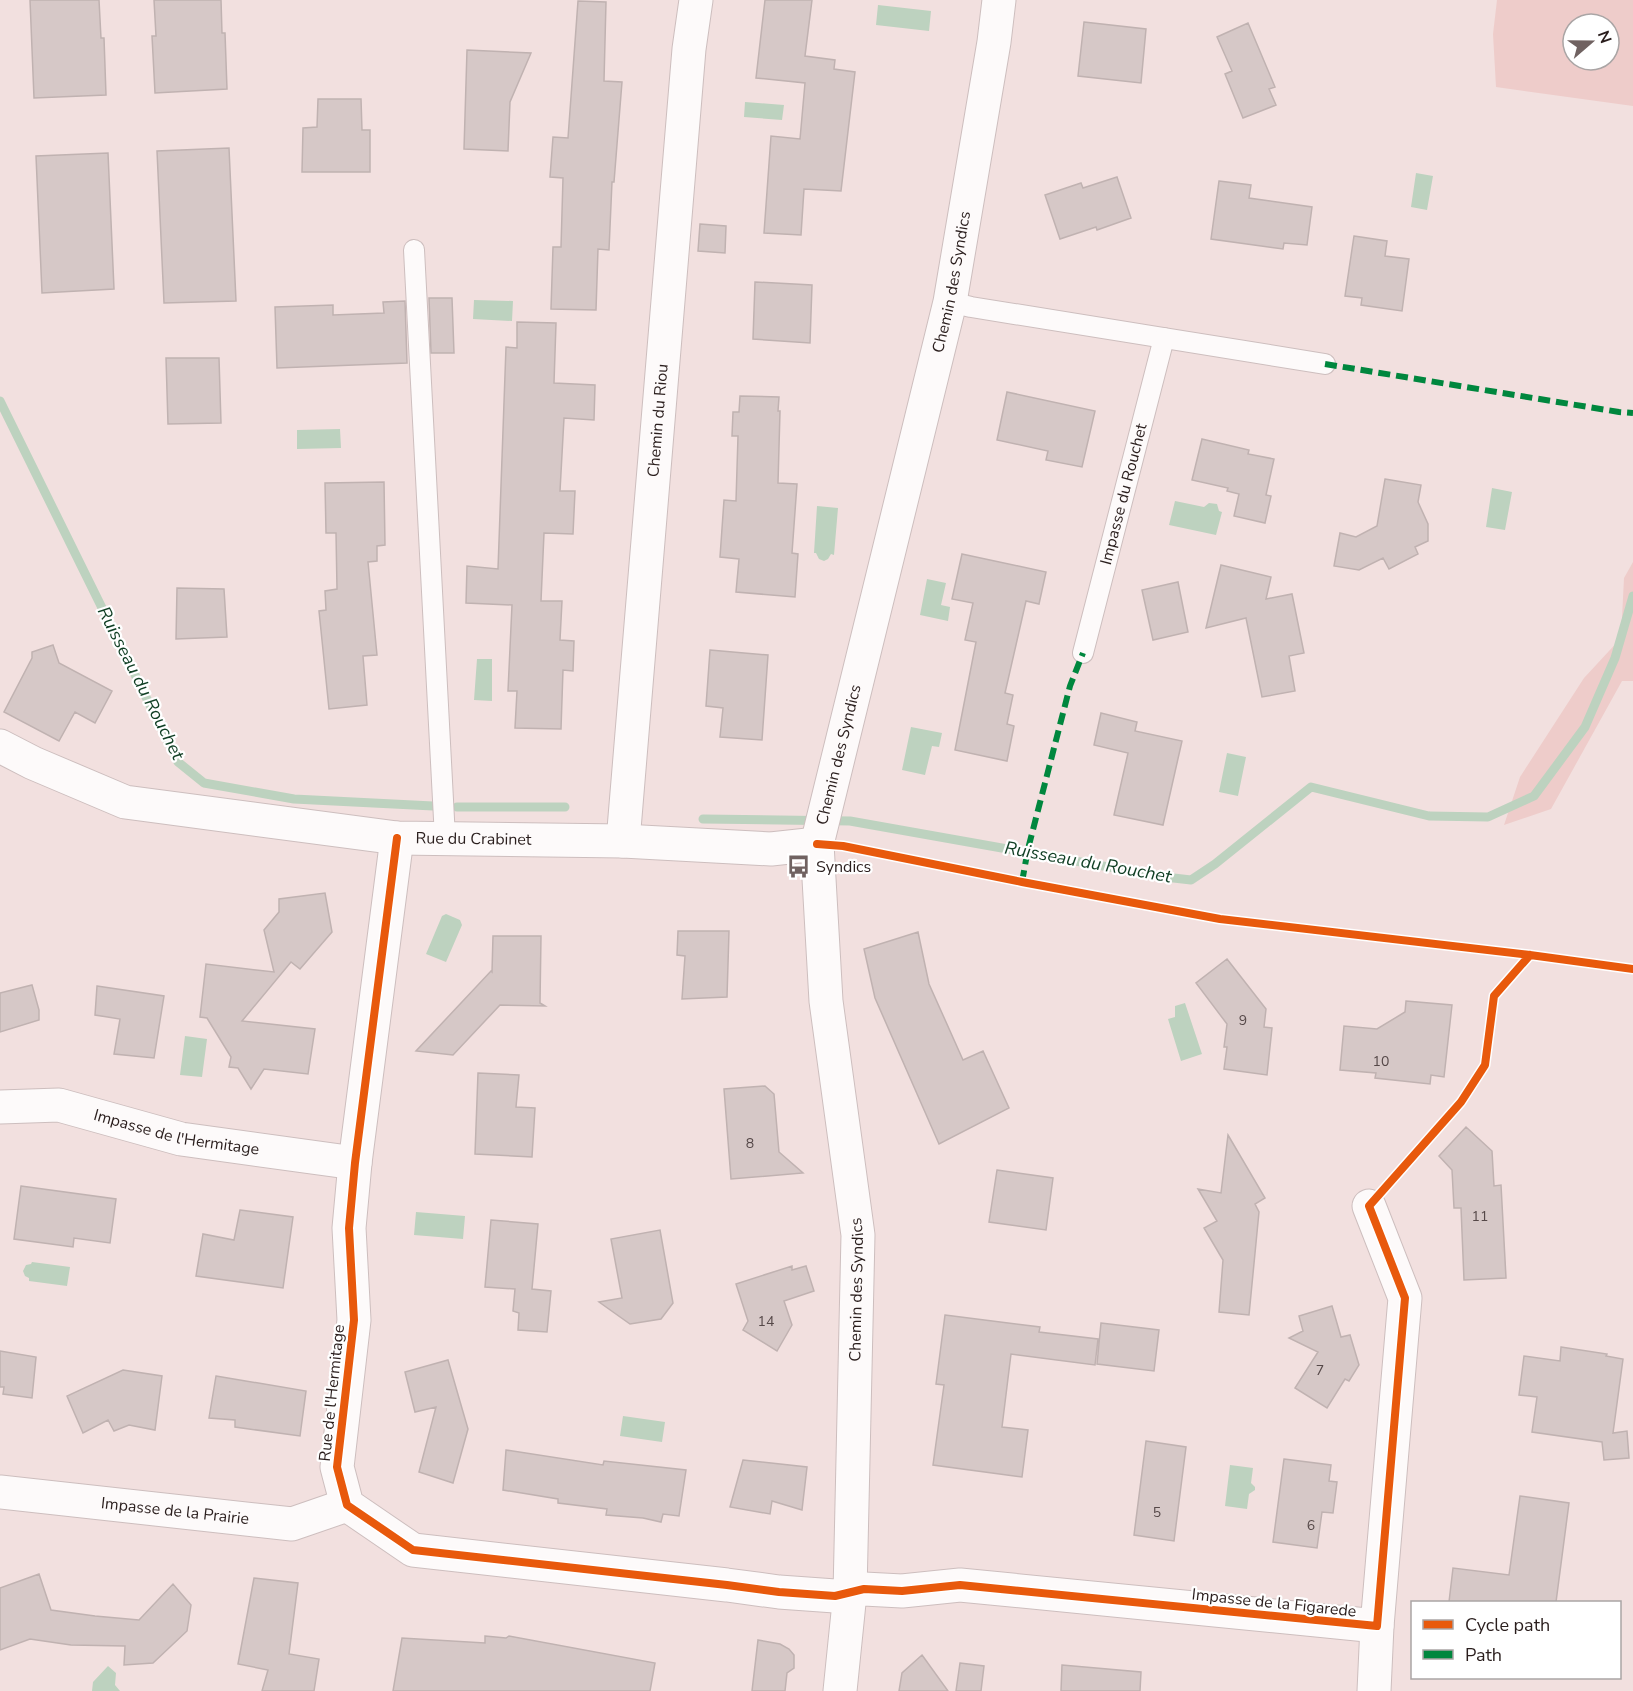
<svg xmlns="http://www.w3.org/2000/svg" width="1633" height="1691" font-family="'Nunito Sans',sans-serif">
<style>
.green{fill:#eeccca;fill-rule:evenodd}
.water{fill:#bdd2bf}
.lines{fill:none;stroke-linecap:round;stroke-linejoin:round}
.stream{stroke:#bdd2bf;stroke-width:9}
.building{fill:#d6c8c7;stroke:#c0b2b1;stroke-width:1.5}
.lane-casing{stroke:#cdbebe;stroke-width:22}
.street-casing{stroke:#cdbebe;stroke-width:35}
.lane{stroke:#fdfafa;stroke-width:20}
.street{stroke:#fdfafa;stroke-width:33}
.quiet{stroke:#00873e;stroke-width:6;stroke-dasharray:12 6;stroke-linecap:butt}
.cycleway-casing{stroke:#fff;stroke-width:11}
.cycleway{stroke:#e8590c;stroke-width:8}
.labels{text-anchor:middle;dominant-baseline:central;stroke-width:4.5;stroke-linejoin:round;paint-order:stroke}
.number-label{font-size:14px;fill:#554848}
.street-label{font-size:16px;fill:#2a1e1d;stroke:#fff}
.poi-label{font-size:16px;fill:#2a1e1d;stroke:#fff;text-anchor:start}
.water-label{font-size:18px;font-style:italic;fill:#0f3e23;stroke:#fff}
</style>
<rect width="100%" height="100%" fill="#f2e0df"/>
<path class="green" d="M1497 0H1633V106L1496 87 1493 34ZM1573 24H1609V60H1573Z
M1633 562V681H1622L1551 809 1504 825 1520 777 1584 678 1621 638 1624 578Z"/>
<path class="water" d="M878 5 931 11 929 31 876 25Z
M745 102 784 105 782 120 744 117Z
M1416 173 1433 176 1427 210 1411 207Z
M474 300 513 301 512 321 473 319Z
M340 429 341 448 297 449V430Z
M1492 488 1512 492 1505 530 1486 527Z
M1175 501 1204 507 1209 503 1217 504 1219 511 1222 512 1216 535 1169 525Z
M817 506 838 508 834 555 831 554 828 559 824 561 819 559 816 553H814Z
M927 579 946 583 941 605 950 607 948 621 920 615Z
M477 659H492V701L474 700Z
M911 727 942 733 939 747 932 746 925 775 902 770Z
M1227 753 1246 757 1238 796 1219 792Z
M446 914 460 920 462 925 446 962 426 954 442 916Z
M1185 1003 1202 1054 1181 1061 1168 1019 1175 1017V1006Z
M185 1036 207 1039 202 1077 180 1075Z
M416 1212 465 1216 463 1239 414 1235Z
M32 1262 70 1267 67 1286 29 1281V1278L25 1276 23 1271 26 1265 31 1264Z
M623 1416 665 1422 662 1442 620 1436Z
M1230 1465 1253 1468 1251 1483 1255 1487V1490L1249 1494 1247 1509 1225 1506Z
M108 1666 116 1673 115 1685 120 1691H92L93 1682Z"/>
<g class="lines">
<path class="stream" d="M0 401 178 762 204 783 294 799 433 806
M457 807H565
M703 819 850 821 1165 877 1191 880 1215 864 1311 787 1429 816 1488 817 1534 796 1585 727 1615 658 1633 596"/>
</g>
<path class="building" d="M30 0H99L101 38H104L106 95 34 98Z
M154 0H221L222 33H225L227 89 155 93 152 36H156Z
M765 0H812L805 56 835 60 834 69 855 72 841 191 804 189 801 235 764 233 771 136 800 139 805 83 756 78Z
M578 1 606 2 604 81 622 82 614 182H612L609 250 598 249 596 310 551 309 553 247H561L563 178 550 177 553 137 568 138Z
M1084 22 1146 29 1141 83 1078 76Z
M1248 23 1275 87 1269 89 1276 105 1243 118 1225 74 1232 71 1217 37Z
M467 50 531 53 510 102 508 151 464 149Z
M318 99H361L362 130H370V172H302L303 128 317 127Z
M229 148 236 301 164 303 157 151Z
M108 153 114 289 42 293 36 156Z
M1117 177 1131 218 1097 230 1096 227 1060 239 1045 195 1081 183 1083 188Z
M1219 181 1251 185 1249 198 1312 207 1307 245 1284 243 1283 249 1211 239Z
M700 224 726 226 725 253 698 251Z
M1354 236 1387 241 1385 256 1409 259 1402 311 1361 305 1362 298 1345 296Z
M755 282 812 285 810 343 753 339Z
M429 298H452L454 353H431Z
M405 301 407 363 277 368 275 307 333 305V315L384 313 383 302Z
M517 322 556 323 554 383 595 385 594 420 564 418 560 491H575L573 534 544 533 541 601H562L560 640 574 641 573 671 563 670 561 729 515 728 517 691H508L512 605 466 603 467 566 498 569 506 347 517 348Z
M166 358H219L221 423 168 424Z
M1007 392 1095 411 1082 467 1046 460 1048 451 997 440Z
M740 396 779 397 778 411H780L778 483 797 484 792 553 798 554 795 597 736 592 739 559 720 557 724 500 736 501 738 436H732L733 412H739Z
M1202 439 1249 450 1248 454 1274 459 1266 495 1271 496 1265 523 1234 516 1239 494 1227 491 1228 488 1192 480Z
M1385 479 1421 485 1418 502 1428 524V541L1415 547 1418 554 1389 569 1383 558 1359 570 1334 566 1340 533 1356 537 1377 526Z
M384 482 385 545 377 546V561L368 562 377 655 363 656 367 705 329 709 319 611 326 610 325 591 337 589 336 533H326L325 483Z
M962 554 1046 572 1039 604 1026 601 1005 693 1013 695 1007 724 1014 726 1007 761 955 750 976 642 965 640 973 603 952 599Z
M1221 565 1271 577 1266 599 1292 594 1304 653 1289 656 1295 691 1262 697 1246 618 1206 628Z
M1178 582 1188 632 1153 640 1142 590Z
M177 588 224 589 227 637 176 639Z
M53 645 59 663 112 691 95 723 75 712 59 741 4 712 32 658V652Z
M710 650 768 655 762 740 720 737 723 708 706 706Z
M1101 713 1137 722 1135 731 1182 741 1163 825 1114 815 1128 753 1094 745Z
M325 893 332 932 300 969 291 962 242 1021 315 1029 308 1074 264 1069 251 1089 238 1068 229 1067 231 1057 207 1018 200 1017 206 964 274 972 264 930 279 912V899Z
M678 931H729L727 997 682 999 685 956 677 955Z
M918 932 929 984 963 1060 983 1051 1009 1108 939 1144 875 998 864 949Z
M493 936H541L540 1003 545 1006 500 1005 453 1055 416 1051 491 971 492 972Z
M1227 959 1266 1009 1264 1027 1272 1028 1267 1075 1224 1069 1227 1047H1224L1227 1024 1196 983Z
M32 985 39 1010V1020L0 1032V993Z
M97 986 164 996 154 1058 114 1054 120 1019 95 1015Z
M1406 1001 1452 1005 1444 1077 1431 1075 1430 1084 1375 1078 1376 1073 1340 1070 1344 1026 1377 1029 1405 1012Z
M478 1073 519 1075 516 1107 535 1108 532 1157 475 1154Z
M765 1086 774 1094 779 1152 803 1173 731 1179 724 1089Z
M1466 1127 1492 1151 1494 1186 1501 1185 1506 1278 1464 1280 1461 1208H1454L1452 1170 1439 1156Z
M1228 1135 1265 1198 1255 1204 1259 1212 1249 1315 1219 1312 1223 1260 1204 1228 1217 1221 1198 1189 1221 1193Z
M997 1170 1053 1178 1046 1230 989 1222Z
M21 1186 116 1199 110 1243 74 1238 73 1247 14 1239Z
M240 1210 293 1217 283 1288 196 1276 203 1234 234 1240Z
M491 1220 538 1224 532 1289 551 1291 547 1332 518 1330 519 1313 513 1311 515 1289 485 1287Z
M660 1230 673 1303 661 1319 630 1324 599 1302 622 1298 611 1239Z
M792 1266V1270L806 1266 814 1291 784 1301 792 1325 777 1351 743 1330 748 1321 736 1284Z
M1332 1306 1341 1337 1350 1335 1359 1365 1349 1381 1345 1379 1327 1408 1295 1388 1318 1352 1289 1338 1303 1331 1299 1316Z
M945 1315 1040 1327 1039 1332 1098 1339 1095 1365 1011 1354 1002 1427 1028 1430 1022 1477 933 1465 944 1385 936 1384Z
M1101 1323 1159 1330 1154 1371 1097 1364Z
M1561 1347 1607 1354 1606 1356 1623 1359 1613 1433 1627 1431 1629 1458 1604 1460 1602 1442 1532 1432 1537 1397 1519 1395 1524 1356 1560 1361Z
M0 1351 36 1357 32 1398 3 1394 4 1387H0Z
M448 1360 468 1429 453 1483 419 1472 436 1407 415 1412 405 1372Z
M123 1370 162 1376 155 1430 129 1425 114 1431 108 1420 83 1433 67 1396Z
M216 1376 306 1391 300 1436 235 1427V1420L209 1418Z
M1146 1441 1186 1447 1174 1541 1134 1535Z
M506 1450 603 1465 604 1461 686 1470 679 1516 663 1514 661 1522 643 1518 606 1515 607 1509 558 1503V1499L503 1490Z
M1284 1459 1331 1465 1329 1481 1337 1482 1333 1513 1322 1512 1317 1548 1273 1542Z
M743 1460 807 1467 802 1510 772 1501 770 1514 730 1507Z
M1520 1496 1569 1503 1556 1602H1449L1453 1568 1509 1575Z
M39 1574 51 1610 95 1616 139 1620 173 1584 191 1605 187 1631 153 1663 124 1665 125 1646 71 1645 30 1639 0 1650V1588Z
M254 1578 298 1583 289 1654 319 1659 314 1691H262L268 1670 238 1664Z
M485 1636 506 1638 509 1636 655 1663 650 1691H393L402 1638 485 1643Z
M758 1640 780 1644 789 1649 794 1655V1668L787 1673 785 1691H752Z
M922 1655 948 1691H899L902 1673Z
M960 1663 984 1666 981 1691H956Z
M1062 1665 1141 1672 1140 1691H1061Z"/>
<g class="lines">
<defs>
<g id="lane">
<path d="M414 250 445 838"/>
<path d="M950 302 971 307 1164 338"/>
<path id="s1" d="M1083 653 1164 338 1325 364"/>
</g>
<g id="street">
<path id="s2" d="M0 746 33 763 125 802 397 838 623 841 771 849 817 844"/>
<path d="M397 838 355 1163 349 1228 354 1320 337 1467 347 1505 413 1550 727 1585 779 1592 835 1596 864 1589 902 1591 960 1585 1377 1626 1405 1298 1369 1206"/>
<path id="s3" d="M623 841 689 49 696 0"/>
<path id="s4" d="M0 1107 59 1105 181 1139 355 1163"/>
<path id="s5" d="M0 1492 292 1524 347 1505"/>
<path id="s6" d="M840 1691 850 1593 858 1235 826 1001 817 844 950 302 994 42 999 0"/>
<path d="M1374 1691 1377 1626"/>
</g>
</defs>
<use href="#lane" class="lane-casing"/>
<use href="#street" class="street-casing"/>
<use href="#lane" class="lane"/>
<use href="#street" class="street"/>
<path class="quiet" d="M1325 364 1619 412 1633 413
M1022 882 1028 849 1070 686 1083 653"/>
<defs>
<path id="cycleway" d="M397 838 355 1163 349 1228 354 1320 337 1467 347 1505 413 1550 727 1585 779 1592 835 1596 864 1589 902 1591 960 1585 1377 1626 1405 1298 1369 1206 1461 1102 1485 1065 1494 996 1530 955
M817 844 843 846 1022 882 1220 919 1530 955 1633 969"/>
</defs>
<use href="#cycleway" class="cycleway-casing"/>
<use href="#cycleway" class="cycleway"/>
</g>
<defs>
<symbol id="bus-bare" viewBox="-9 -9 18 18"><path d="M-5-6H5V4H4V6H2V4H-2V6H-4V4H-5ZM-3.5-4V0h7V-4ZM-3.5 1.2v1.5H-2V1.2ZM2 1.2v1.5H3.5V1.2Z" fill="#706261" stroke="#fff" stroke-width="2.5" paint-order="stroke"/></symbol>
</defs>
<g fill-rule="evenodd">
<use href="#bus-bare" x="782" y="850" width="33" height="33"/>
</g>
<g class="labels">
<g class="number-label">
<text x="1243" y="1020">9</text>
<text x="1381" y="1061">10</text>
<text x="750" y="1143">8</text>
<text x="1480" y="1216">11</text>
<text x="766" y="1321">14</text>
<text x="1320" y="1370">7</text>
<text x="1157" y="1512">5</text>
<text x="1311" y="1525">6</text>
</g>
<g class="street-label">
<text stroke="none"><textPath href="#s6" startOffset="1428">Chemin des Syndics</textPath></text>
<text stroke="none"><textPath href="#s3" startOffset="422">Chemin du Riou</textPath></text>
<text stroke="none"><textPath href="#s1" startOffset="164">Impasse du Rouchet</textPath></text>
<text stroke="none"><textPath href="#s6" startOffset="942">Chemin des Syndics</textPath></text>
<text stroke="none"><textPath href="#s2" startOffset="488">Rue du Crabinet</textPath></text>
<text stroke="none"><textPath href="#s4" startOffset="180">Impasse de l'Hermitage</textPath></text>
<text stroke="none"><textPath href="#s6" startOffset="402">Chemin des Syndics</textPath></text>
<text transform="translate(332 1393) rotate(-84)">Rue de l'Hermitage</text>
<text stroke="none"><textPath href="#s5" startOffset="176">Impasse de la Prairie</textPath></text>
<text transform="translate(1274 1603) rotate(6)">Impasse de la Figarede</text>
</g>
<g class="poi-label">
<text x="816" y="867">Syndics</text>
</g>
<g class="water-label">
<text transform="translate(141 683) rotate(63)">Ruisseau du Rouchet</text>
<text transform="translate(1088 862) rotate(10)">Ruisseau du Rouchet</text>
</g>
</g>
<rect x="1411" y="1601" width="210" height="78" fill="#ffffff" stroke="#aaa5a5" stroke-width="1.5"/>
<rect x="1423" y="1620" width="30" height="9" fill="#e8590c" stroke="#aaa5a5" stroke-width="1.5"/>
<text x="1465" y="1631" font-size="18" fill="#2a1e1d">Cycle path</text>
<rect x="1423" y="1650" width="30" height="9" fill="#00873e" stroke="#aaa5a5" stroke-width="1.5"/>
<text x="1465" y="1661" font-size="18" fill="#2a1e1d">Path</text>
<g transform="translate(1591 42) rotate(70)"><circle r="28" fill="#ffffff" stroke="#aaa5a5" stroke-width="1.5"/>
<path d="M0-4.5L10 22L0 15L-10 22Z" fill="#706261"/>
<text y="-9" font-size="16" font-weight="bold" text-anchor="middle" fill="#2a1e1d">N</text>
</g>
</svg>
